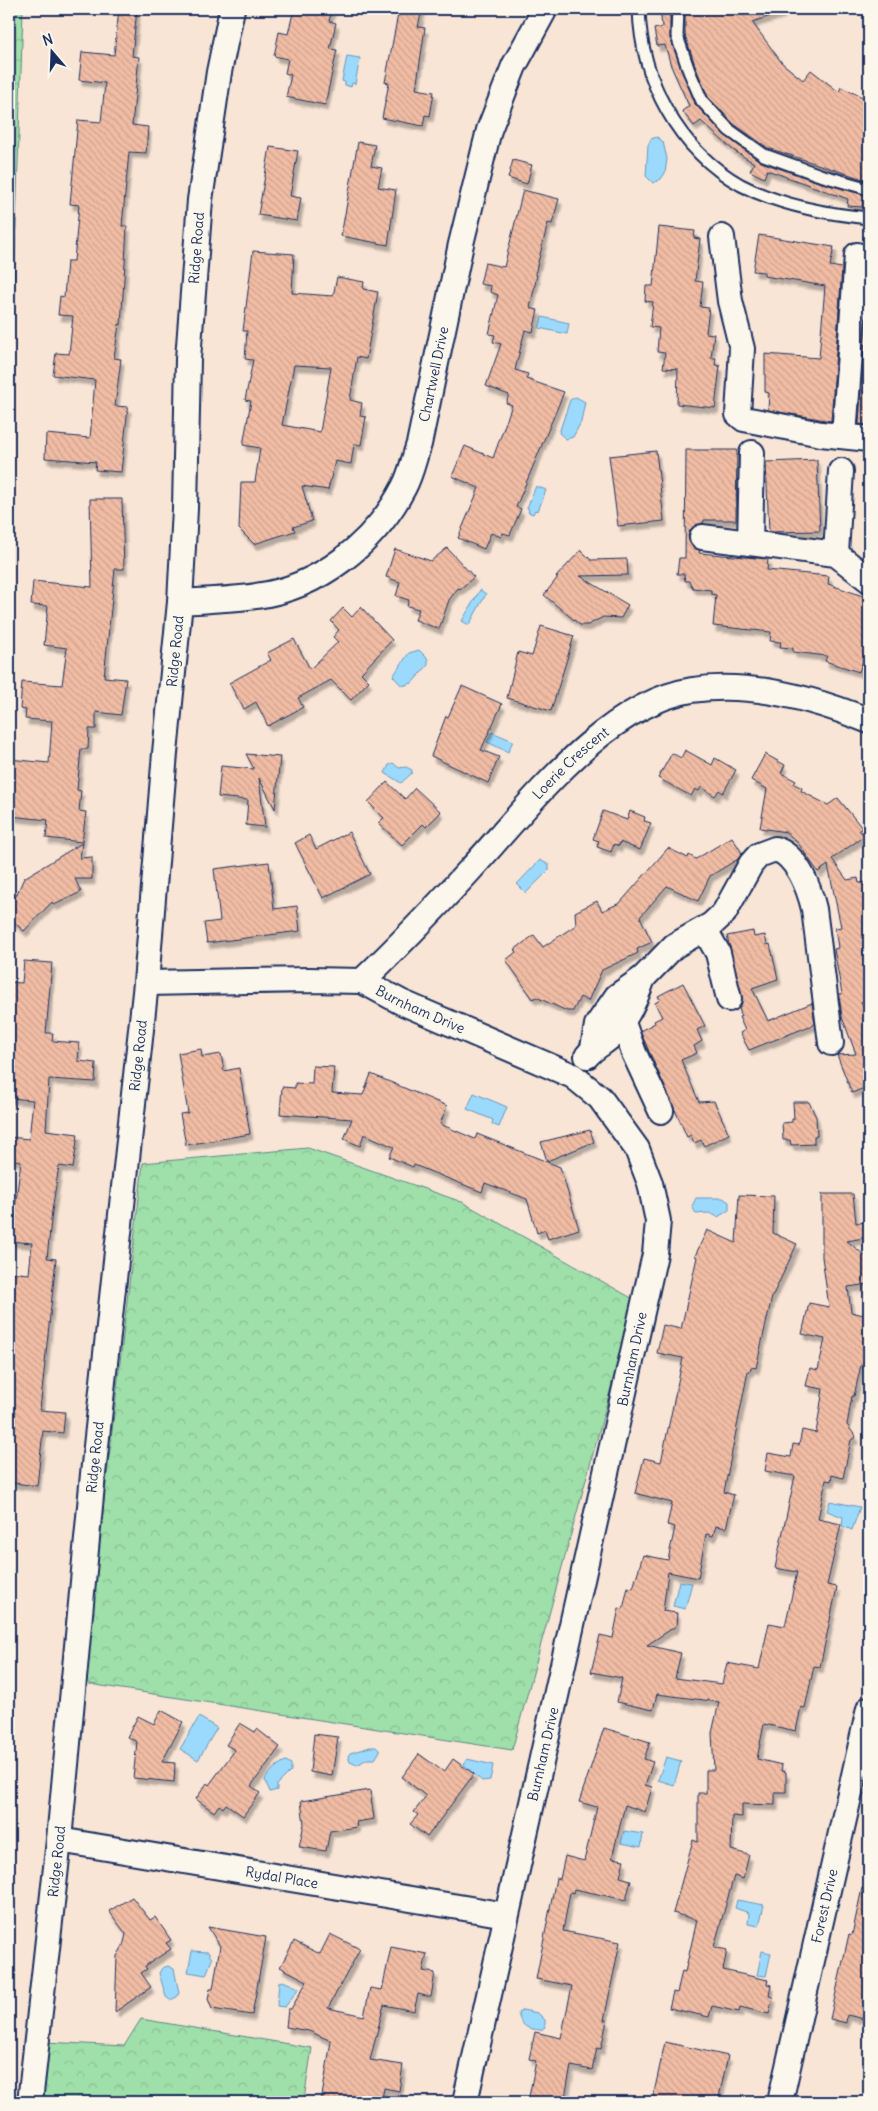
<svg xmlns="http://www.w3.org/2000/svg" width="878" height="2111" font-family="Delius,sans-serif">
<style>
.forest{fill:url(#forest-crowns);stroke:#5d8784}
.water{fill:#9bdafd;stroke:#6896bd}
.building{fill:url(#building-back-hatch);stroke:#1b2f5e;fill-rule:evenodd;filter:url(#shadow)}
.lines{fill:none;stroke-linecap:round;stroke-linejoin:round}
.lane-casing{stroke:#1b2f5e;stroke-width:15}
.street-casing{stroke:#1b2f5e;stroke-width:28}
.lane{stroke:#fbf7ec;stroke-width:11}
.street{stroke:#fbf7ec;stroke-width:24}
.labels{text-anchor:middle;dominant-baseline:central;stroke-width:4;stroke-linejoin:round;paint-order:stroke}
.street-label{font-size:14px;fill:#1b2f5e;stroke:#fbf7ec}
</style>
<defs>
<pattern id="forest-crowns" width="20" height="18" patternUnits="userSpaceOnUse" patternTransform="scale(1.25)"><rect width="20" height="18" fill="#9fdfa9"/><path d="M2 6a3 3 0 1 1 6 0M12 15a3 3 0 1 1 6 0" fill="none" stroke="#88c094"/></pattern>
<pattern id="building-back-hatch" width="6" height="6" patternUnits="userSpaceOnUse" patternTransform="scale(1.25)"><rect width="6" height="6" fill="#f1bca3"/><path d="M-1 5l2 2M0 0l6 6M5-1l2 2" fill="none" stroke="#cea28f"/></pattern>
<filter id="shadow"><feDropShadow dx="3" dy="5.5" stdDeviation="1" flood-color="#0004"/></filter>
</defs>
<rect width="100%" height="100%" fill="#f8e5d6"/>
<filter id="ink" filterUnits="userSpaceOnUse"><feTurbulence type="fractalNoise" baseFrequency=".02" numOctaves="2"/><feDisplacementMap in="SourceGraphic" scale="10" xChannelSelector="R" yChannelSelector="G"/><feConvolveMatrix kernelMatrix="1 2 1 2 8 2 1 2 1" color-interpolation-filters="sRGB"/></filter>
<g filter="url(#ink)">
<path class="forest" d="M9 9H23L14 288 9 343Z
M308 1148 462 1202 635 1300 512 1750 83 1683 143 1163Z
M141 2019 312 2048 304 2099 297 2102H39L45 2042 124 2046Z"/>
<path class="water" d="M347 56 360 58 355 84 352 83 351 87 345 85V82L342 81Z
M657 137 663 142 667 159 665 173 661 179 653 183 646 176 648 145 651 139Z
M542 317 569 323 567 334 539 328Z
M576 397 585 402 581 422 573 437 566 439 559 433 570 400Z
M536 486 546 490 538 511 535 510 533 514 528 512 529 509 527 508Z
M480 590 486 594 469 625 462 621Z
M419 650 428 659V665L412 683 402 686 393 676 409 653Z
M492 732 513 741 508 752 487 742Z
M393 763 399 768 406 767 412 770V773L401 783 385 773 389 765Z
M540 860 549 865V870L526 893 517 884Z
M474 1093 507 1107 499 1127 492 1124 493 1120 467 1109Z
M696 1198H723L729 1202V1210L718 1217 709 1213 696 1214 692 1206Z
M830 1501 860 1507 852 1530 842 1526 843 1517 827 1511Z
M679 1581 692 1583 685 1609 673 1606Z
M199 1717 217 1728 198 1760 180 1749Z
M370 1747H376L380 1751 375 1759H367L357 1765 350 1762 348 1756 350 1753Z
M666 1757 681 1761 674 1785 658 1780Z
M467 1759 493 1765 490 1780 482 1781 464 1765Z
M286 1761 291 1764V1771L277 1785V1790L270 1792 265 1780C268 1773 279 1763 286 1761Z
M624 1831 643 1834 641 1847 621 1843Z
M737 1900 764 1905 759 1926 748 1924 749 1913 735 1908Z
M192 1951 208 1952 212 1959 206 1975 188 1972Z
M762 1951 771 1953 766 1976 757 1975Z
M168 1966 174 1969 179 1993 177 1997 170 2000 166 1997 159 1973 162 1968Z
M283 1981 299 1988 285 2007 277 2006 279 1982Z
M522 2010 538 2013 545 2020V2027L541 2030C528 2029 521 2027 518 2013Z"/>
<path class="building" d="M119 9H137L132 56 139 57 132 125 148 127 146 153 129 152 122 226H127L125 263 121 325 119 324 114 358 121 359 115 406 128 407 121 472 95 470 96 462 45 458 46 434 90 438 95 380 53 375 56 353 69 354 73 316 58 315 60 296 64 297 67 261H74L79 205 70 204 78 120 101 122 105 83 79 80 82 52 114 55Z
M294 9H332L329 21 336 23 330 49 337 50 325 105 286 97 291 75 285 73 288 59 274 56 279 32 288 34Z
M399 9H422L418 27 425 28 416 89 434 92 430 116 425 115 423 126 382 118 389 83 385 82Z
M660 9H670V38L695 104 724 135 761 162 818 182 869 196V201L863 200 862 207 847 206 848 199 767 170 764 178 750 171 754 163 733 150 701 121 694 126 682 111 689 106 671 66 665 45 657 46 654 29 662 27Z
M685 9H783V12L752 22 782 63 803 80 811 70 839 92 841 87 869 100V181L768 148 734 124 708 97 696 68 685 35Z
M358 142 375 145 371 166 382 168 378 187 396 190 388 245 341 236Z
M270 147 298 151 290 196 301 198 297 221 258 215Z
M513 160 532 165 527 184 508 178Z
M523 190 559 199 552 224 548 223 535 274 537 275 530 308 538 310 533 332 525 330 515 370 528 374 526 379 564 392 516 507 521 509 510 535 503 533 501 537 491 533 484 549 458 538 479 488 452 476 465 446 493 458 512 405 506 403 509 395 486 386 501 344 493 342 495 335 489 334 498 295 490 292 491 286 480 284 485 263 504 267Z
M659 227 695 231 694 238 700 239 695 281 703 282 700 307 709 308 706 333 714 334 711 358H716L715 365 720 366 715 408 677 404 678 369 663 368 665 353 657 352 659 328 650 327 653 302 645 301 646 286H653Z
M759 235 834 247 830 266 842 268 831 421 768 410 769 393 765 392V354L819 358 825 286 764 276V272L753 271Z
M253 251 294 254 292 293 333 296 337 277 364 282 363 289 378 292 366 359 357 357 350 400 362 403 360 416 366 417 361 445 354 444 351 464 335 461 328 490 302 486 312 521 293 527 295 531 254 544 239 529 241 482H255L260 448 243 445 251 401 245 400 253 360 245 359 247 331H243ZM294 365 331 367 320 432 282 425Z
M869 276V425L859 424Z
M686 450H737L736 520H704L703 523 696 525 691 529 688 536 693 548 700 550 699 553 768 559 767 570 829 576 828 584 869 598V642L859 672 825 661 827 656 793 652V648L780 647 781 642 770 641 771 632 713 626 716 595 711 594V590L693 588 689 581H685L684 574H677L679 558H685Z
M656 451 664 521 618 526 609 456Z
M817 460 820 531 769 532 766 462Z
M90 499H122L124 569H115L104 677 126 679 121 715 96 712V729H89L88 749H81L77 790 81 791 79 811 86 812 82 842 46 838 48 820 10 816 13 780H9V759L49 763 52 721 25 719 26 710 20 709 22 682 62 685 67 648 44 645 48 606 31 605 33 581 92 587Z
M447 548 474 577 460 589 458 588 449 600 439 629 415 620 419 609 407 606 409 600 396 596 400 582 386 577 395 549 431 561Z
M581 550 591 560 627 559 628 575 580 576 628 605 621 618 603 617 588 625H580L544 595 558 577H556Z
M361 607 392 640 361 673 369 681 351 700 331 680 298 698 303 707 268 726 256 702 244 709 229 683 271 660 267 653 294 639 310 669 338 642 333 637 339 630 331 621 343 608 352 617Z
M541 626 574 636 551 711 507 698 518 652 532 656Z
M462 686 502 704 481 750 499 757 488 783 431 756 446 716 448 717Z
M685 750 712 765 715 758 736 770 723 793 719 790 715 796 701 787 699 791 695 789 691 796 658 778 672 753 681 758Z
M246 754 280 757 275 809 259 778 265 827 246 825 248 800 218 797 221 766 254 769Z
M765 754 785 765 781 773 796 781 794 784 802 788 801 791 828 805 838 798 862 828 859 830 864 836 832 859 847 880 858 878 859 883 869 882V1000L861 1002 869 1022V1086L852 1093 837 1055 856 1054 842 1017 839 994H842L834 949 838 948 835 928 841 927 828 865 818 872 798 843 786 832 760 828 767 789 751 780Z
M387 782 405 799 415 788 441 812 426 827 423 824 402 845 378 823 384 818 368 802Z
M603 811 627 820 630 811 645 817 644 821 651 823 640 850 620 842 619 846 614 844 611 852 597 847 599 841 593 839Z
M349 832 370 874 323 898 295 843 309 835 316 849Z
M732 837 742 853 738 859 710 876 698 901 667 886 640 917 652 942 637 949 638 953 602 970 588 1001 580 997 573 1011H567L536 997 533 999 506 960 516 952 514 950 534 935 543 947 576 925 575 912 597 901 602 911 620 903 668 848 688 858 689 855 696 859Z
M82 843 80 858 92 857V879H75L81 892 54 905 52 902 24 931 9 918V905L16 896 24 878Z
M269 862 274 909 297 906 300 931 207 943 204 923 220 921 214 869Z
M753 931 754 937 765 935 767 945 770 944 778 979 752 988 768 1021 812 1003 815 1024 749 1050 740 1033 745 1030 739 1017 741 1016 739 1008 742 996 727 936Z
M24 961 52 963 46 1033H53L52 1041 79 1043 78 1061 96 1063 95 1082 49 1079 46 1130 78 1134 73 1168 59 1166 52 1211 47 1258 56 1259 40 1410 65 1412 63 1433 43 1431 37 1486 14 1483 9 1477V1324L12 1297H9V1272L29 1274 32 1243 9 1241V1223L13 1224 21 1161 9 1159V1137L29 1139 33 1100 9 1098V982L22 983Z
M683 983 705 1026 697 1030 702 1041 694 1046 697 1053 681 1060 699 1102 714 1101 729 1134 704 1146 701 1140 694 1143 691 1135 687 1137 640 1031 655 1023 654 1021 662 1017 655 1003 660 1000 658 996Z
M201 1049 202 1057 221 1054 224 1071 239 1068 250 1134 186 1145 180 1114 188 1113 178 1053Z
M313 1066 334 1067 332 1093 363 1095 371 1074 447 1106 440 1124 475 1139 477 1134 560 1167 579 1229 548 1239 545 1230 537 1233 527 1199 485 1183 482 1192 414 1165 413 1167 389 1157 394 1147 364 1134 360 1146 344 1139 352 1119 280 1114 282 1087 295 1088V1083L312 1084Z
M793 1102H809L816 1117 817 1136H814V1144L791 1145 790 1140H783L782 1123 792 1122V1119H794Z
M590 1130 594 1142 547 1161 541 1142Z
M822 1194H853L856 1223 869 1222V1237L847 1241 869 1259V1284L848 1287 851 1312 868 1316 864 1333 869 1335V1366L861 1365 854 1396H852L847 1425 856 1437 851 1440 843 1478 832 1475 831 1481 826 1480 818 1519 841 1524 827 1585 837 1587 820 1667 814 1666 805 1708 801 1707 796 1731 764 1724 757 1759 782 1765 781 1771 786 1772V1792H775V1805L742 1804V1817L732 1816 731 1850 749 1855 743 1879 734 1876 714 1947 727 1950 723 1970 768 1980 767 1984 771 1985 769 1996 773 1997 769 2014 740 2007 739 2012 712 2006 709 2017 669 2008 673 1992 677 1993 682 1971 685 1972 697 1920 673 1913 693 1840 698 1842V1793H706V1770H714L712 1733 719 1702 657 1694 653 1710 617 1702 622 1678 591 1672 600 1635 613 1638 619 1608 623 1609 628 1587 633 1588 643 1555 668 1560 675 1527 667 1525 672 1503 635 1493 644 1458 661 1462 683 1358 657 1353 663 1325 681 1329 697 1257 695 1256 707 1230 736 1243 739 1195 774 1196 773 1233 797 1244 772 1297 756 1368 751 1367 750 1371H748L724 1492 734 1495 726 1528 716 1526 713 1536 706 1534 698 1578 668 1572 663 1611 677 1613 676 1626 647 1645 681 1653 675 1678 722 1684 727 1663 759 1669 769 1623 785 1626 797 1572 775 1568 795 1476 765 1471 768 1453 791 1457 793 1444 799 1445 802 1430 816 1433 823 1389 806 1386 810 1368 818 1370 825 1339 802 1334 809 1303 829 1307 822 1257Z
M161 1710 183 1722 162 1762 175 1763 174 1782 133 1778 137 1742 127 1737 138 1716 154 1724Z
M240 1723 255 1732 257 1729 280 1747 251 1786 260 1793 243 1816 226 1804 223 1808 219 1805 214 1812 196 1799 207 1783 209 1785 235 1750 226 1745Z
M604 1728 650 1742 644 1759 653 1762 645 1785 652 1787 645 1812 625 1805 612 1858 624 1860 620 1877 631 1880 626 1900 574 1889 573 1893 570 1892 563 1931 620 1942 604 2020H607L601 2049 597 2048 592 2070 571 2066 564 2102H528L536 2061 529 2059 535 2032 561 2038 572 1986 536 1979 556 1878 560 1879 565 1856 584 1861 597 1807 579 1802Z
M314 1734 338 1737 332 1776 310 1772Z
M419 1754 444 1772 453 1759 474 1774 427 1837 410 1824 418 1815 414 1812 426 1796 402 1777Z
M370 1790 374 1819 356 1822 357 1827 330 1831 326 1851 299 1847 304 1824 301 1801Z
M862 1888 869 1889V2020L847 2015 846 2023 830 2019 849 1934 852 1935Z
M132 1897 150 1920 155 1917 171 1940 166 1943 171 1949 145 1966 147 1969 141 1973 151 1987 115 2012 117 1956 123 1946 126 1934 109 1911Z
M208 1927 266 1937 252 2015 212 2009 208 1999 210 1989H213L220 1946Z
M330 1934 360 1949 328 2008 364 2016 370 1988 382 1990 391 1947 427 1954 423 1971 435 1973 431 1997 418 1994 414 2011 384 2005 370 2060 403 2065 399 2091 384 2088 382 2099 372 2098 371 2102H321L331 2041 309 2031 286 2027 288 2009H291L307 1981 280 1967 294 1941 320 1954Z
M665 2042 728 2056 718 2102H652Z"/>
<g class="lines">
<defs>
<path id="lane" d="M639 9C641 80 678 150 741 185 779 205 827 214 869 218
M678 9 677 36 689 71 702 101 729 130 764 155 820 175 869 189"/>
<g id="street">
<path d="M722 237 730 301 742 349 738 414 744 419 821 434 869 439"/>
<path d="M844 436 857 255"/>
<path d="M702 537 836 554 869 580"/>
<path d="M750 543 752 453"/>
<path d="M836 554 841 471"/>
<path id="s1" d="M180 602C205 600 231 600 256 596 319 588 375 543 404 487 411 474 414 458 419 444L461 244 489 130 514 66 545 9"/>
<path d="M705 930 718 953 729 999"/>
<path id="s2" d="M362 981C399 946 435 908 470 870 528 807 604 704 692 690 751 681 815 699 869 721"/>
<path id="s3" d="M146 983 309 980 362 981 401 1002 573 1076 600 1098 637 1149 650 1183 658 1221 655 1254 465 2102"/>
<path d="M613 1013 622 1020 634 1053 661 1111"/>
<path d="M593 1048 597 1025 617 996 643 978 674 946 711 925 724 913 751 864 759 855 775 849C797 855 809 888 814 909L831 1043"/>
<path d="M587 1056C594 1047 603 1044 611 1036 626 1020 636 999 643 978"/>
<path id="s4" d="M59 1840 506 1915"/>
<path id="s5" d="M30 2102 59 1840 93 1474 146 983 165 753 180 602 185 509 188 359 200 200 219 72 232 9"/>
<path id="s6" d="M780 2102 869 1709"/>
</g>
</defs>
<use href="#lane" class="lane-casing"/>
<use href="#street" class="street-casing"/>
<use href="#lane" class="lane"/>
<use href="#street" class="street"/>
</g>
</g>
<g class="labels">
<g class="street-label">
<text stroke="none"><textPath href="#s5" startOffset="1862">Ridge Road</textPath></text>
<text stroke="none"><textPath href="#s1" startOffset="384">Chartwell Drive</textPath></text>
<text stroke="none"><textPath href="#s5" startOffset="1458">Ridge Road</textPath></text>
<text stroke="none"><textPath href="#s2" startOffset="302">Loerie Crescent</textPath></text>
<text stroke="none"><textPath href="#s3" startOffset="281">Burnham Drive</textPath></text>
<text stroke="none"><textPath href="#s5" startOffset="1052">Ridge Road</textPath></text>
<text transform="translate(632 1359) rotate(-78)">Burnham Drive</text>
<text stroke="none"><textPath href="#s5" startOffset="648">Ridge Road</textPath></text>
<text transform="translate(543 1754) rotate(-77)">Burnham Drive</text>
<text stroke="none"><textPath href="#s5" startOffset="242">Ridge Road</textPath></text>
<text stroke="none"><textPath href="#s4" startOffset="226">Rydal Place</textPath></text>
<text stroke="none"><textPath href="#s6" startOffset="201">Forest Drive</textPath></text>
</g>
</g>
<rect width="878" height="2111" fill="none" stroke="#fbf7ec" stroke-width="30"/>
<rect x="15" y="15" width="848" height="2081" fill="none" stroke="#1b2f5e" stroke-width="2" filter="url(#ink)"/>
<g transform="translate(52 52) rotate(341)" stroke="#fbf7ec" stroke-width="4" paint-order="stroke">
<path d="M0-4L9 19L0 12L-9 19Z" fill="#1b2f5e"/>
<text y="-8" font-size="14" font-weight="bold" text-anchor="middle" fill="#1b2f5e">N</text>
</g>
</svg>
